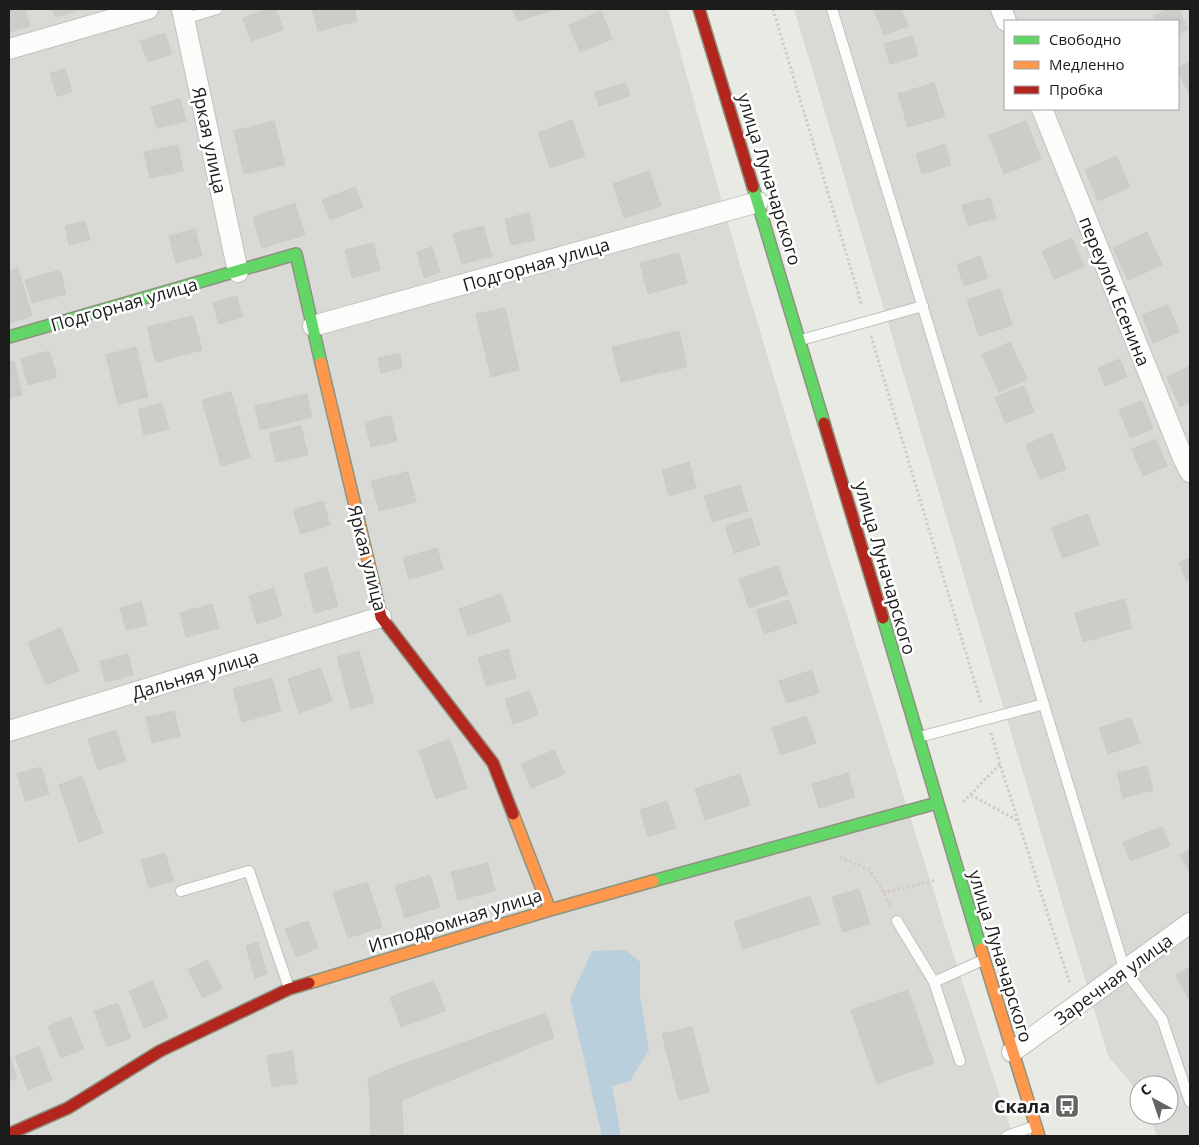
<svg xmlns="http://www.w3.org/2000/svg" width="1199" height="1145" font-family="'Open Sans',sans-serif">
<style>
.residential{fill:#d9d9d6;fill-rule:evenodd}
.water{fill:#bacfdc}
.building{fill:#cdccc8;stroke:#cdcbc6}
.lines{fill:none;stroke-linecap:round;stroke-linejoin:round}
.lane-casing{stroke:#c1c1bf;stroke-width:12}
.street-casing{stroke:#c1c1bf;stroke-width:22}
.fast-casing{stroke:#8e937f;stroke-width:14}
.slow-casing{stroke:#8e937f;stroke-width:14}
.jam-casing{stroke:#8e937f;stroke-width:14}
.path{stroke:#d4cac5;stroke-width:3;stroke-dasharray:2.5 2.5;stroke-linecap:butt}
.lane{stroke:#fcfcfb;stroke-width:10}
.street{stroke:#fcfcfb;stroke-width:20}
.fast{stroke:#63d668;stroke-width:11}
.slow{stroke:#ff974d;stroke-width:11}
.jam{stroke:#b3261e;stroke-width:11}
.labels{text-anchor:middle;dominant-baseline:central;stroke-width:5;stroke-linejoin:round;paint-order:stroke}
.street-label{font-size:18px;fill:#1c1c1c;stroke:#fff}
.poi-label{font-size:18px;font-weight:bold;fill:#1c1c1c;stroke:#fff;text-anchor:end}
</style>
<rect width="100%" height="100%" fill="#eaeae5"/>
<path class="residential" d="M9 9H668L738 258 821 533 953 953 1013 1136H9Z
M794 9H1190V1136H1157L1149 1115H1169V1085H1139V1093L1108 1056ZM1005 21H1178V109H1005Z"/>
<path class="water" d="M625 950 640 962V996L649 1050 630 1081 612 1086 621 1136H602L570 999 592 951Z"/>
<path class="building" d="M9 9H25L30 26 9 32Z
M53 9H76L77 11 55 17Z
M268 9H276L283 30 251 41 243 18Z
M312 9H354L357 21 318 31Z
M513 9H553L554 10 517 21Z
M874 9H901L908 26 884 35Z
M1168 9H1178L1188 29 1178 34V21H1156L1153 16Z
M601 11 612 39 580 52 569 25Z
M165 33 172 54 148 62 140 41Z
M912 36 918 56 890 64 884 44Z
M1190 61V95L1178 71V68Z
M65 69 72 92 57 96 50 73Z
M626 83 630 96 599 106 595 92Z
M934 83 945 116 908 127 898 94Z
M180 99 186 121 157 128 151 107Z
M572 120 585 156 550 168 538 133Z
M274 121 285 165 244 174 234 131Z
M1026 121 1041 159 1004 174 989 135Z
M945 144 951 165 922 174 916 154Z
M178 145 183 171 150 178 144 152Z
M1117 156 1130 187 1098 201 1085 170Z
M649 171 661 206 624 218 613 184Z
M355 187 363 207 330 220 322 200Z
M990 198 996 218 968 226 962 205Z
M295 203 305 235 262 248 253 217Z
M529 213 535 240 511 245 505 219Z
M85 221 90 240 69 245 65 226Z
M483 226 492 256 462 264 453 234Z
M195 229 202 256 176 263 169 236Z
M1147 232 1162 265 1128 280 1113 248Z
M1072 238 1084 266 1054 279 1042 251Z
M373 243 380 270 352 278 345 250Z
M432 247 440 272 424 278 417 252Z
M679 253 687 283 648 294 640 263Z
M980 256 988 278 964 286 957 265Z
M18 268 32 316 9 323V271Z
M60 270 66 294 32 303 25 280Z
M1000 289 1012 325 979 336 967 300Z
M237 296 242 317 219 324 213 303Z
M1168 305 1179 332 1153 343 1142 315Z
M505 308 519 370 491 377 476 314Z
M193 316 202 350 156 362 147 327Z
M679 331 687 367 621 382 612 347Z
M1010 342 1027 379 999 392 982 355Z
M136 347 148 397 118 404 106 355Z
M49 351 57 377 28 385 21 359Z
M400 354 402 368 381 373 378 358Z
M1120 359 1127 377 1105 386 1098 368Z
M14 361 22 395 9 398V362Z
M1190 366V402L1180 407 1167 377Z
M1024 386 1034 412 1005 423 995 397Z
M231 392 250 457 221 466 202 400Z
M307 394 312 417 260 430 255 406Z
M1142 401 1153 429 1130 438 1119 410Z
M162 403 169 429 144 435 138 409Z
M391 416 397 441 371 447 365 422Z
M301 426 308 455 276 462 269 433Z
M1052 433 1066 469 1040 479 1026 445Z
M1156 439 1167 466 1143 476 1132 449Z
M689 462 696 488 669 496 662 470Z
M408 472 416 502 379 511 371 481Z
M740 485 748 511 712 522 704 496Z
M323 501 330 525 301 534 293 510Z
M1088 514 1099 545 1062 558 1052 527Z
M751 518 760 545 734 553 725 526Z
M437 548 443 569 409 579 403 558Z
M1190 558V579L1186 581 1179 562Z
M778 566 788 594 749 608 739 579Z
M327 567 338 606 315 613 304 574Z
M274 588 282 616 257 624 249 596Z
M501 594 511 621 468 636 459 609Z
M1124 599 1132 628 1083 642 1075 613Z
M789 600 797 623 764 634 756 610Z
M141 602 147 625 126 630 120 608Z
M212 604 219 628 186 637 180 613Z
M61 628 79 671 46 685 28 642Z
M508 649 516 678 486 686 478 658Z
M359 651 374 703 351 709 337 657Z
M128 654 133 675 105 682 100 661Z
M321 668 332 701 299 713 288 679Z
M812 670 819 693 787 703 779 681Z
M272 678 281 711 242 722 233 689Z
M530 691 538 715 513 724 505 699Z
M174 711 180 736 152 743 146 717Z
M806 716 816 743 781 755 772 728Z
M1131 718 1140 743 1108 754 1099 728Z
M116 730 126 761 98 770 88 739Z
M450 739 467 788 436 799 419 751Z
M554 750 565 774 531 788 521 764Z
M1147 766 1153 790 1123 798 1117 773Z
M41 767 49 794 25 801 17 774Z
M848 773 855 797 819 808 812 784Z
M740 774 750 805 705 820 695 789Z
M82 776 103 833 79 842 59 785Z
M667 801 676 828 648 837 640 810Z
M1162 827 1170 846 1130 861 1123 842Z
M1190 849V872L1180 855Z
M165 853 174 881 149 888 141 860Z
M488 863 495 891 458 900 451 872Z
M430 875 440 907 405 918 395 886Z
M367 882 382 927 348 938 333 893Z
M859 889 870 924 843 932 832 897Z
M810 896 820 924 743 949 734 922Z
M308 921 318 948 296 957 285 929Z
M258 942 267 974 255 978 246 946Z
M207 960 222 988 203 998 188 970Z
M1190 967V997L1188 998 1176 975Z
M153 981 168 1018 144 1028 129 991Z
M434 981 445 1011 401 1027 390 997Z
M908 990 934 1063 877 1084 851 1010Z
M118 1003 131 1038 107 1047 94 1011Z
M546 1013 554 1038 402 1100 403 1136H371L370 1100 368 1079 387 1070Z
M71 1017 84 1049 61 1058 48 1026Z
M692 1027 709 1092 679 1100 662 1034Z
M39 1047 52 1080 28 1090 15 1056Z
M292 1051 297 1083 272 1087 267 1056Z
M9 1054 17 1078 9 1081Z"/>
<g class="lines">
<defs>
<path id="lane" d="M832 9 1125 971 1162 1019 1190 1102
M184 19 217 9
M801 340 923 306
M919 737 1044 704
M181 891 249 871 289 988
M897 921 934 982
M960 1061 934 982 983 960
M1007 1136 1035 1126"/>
<path id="street" d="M182 9 238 272
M1001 9 1006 21
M9 49 148 9
M1042 109 1183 458 1190 472
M313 326 758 202
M9 731 381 617
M1012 1052 1190 923"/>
<path id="fast" d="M753 187 824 423
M9 337 296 254 321 363
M883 618 981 949
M653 881 937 803"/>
<path id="slow" d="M321 363 373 581
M513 814 550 910
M981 949 1039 1136
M309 983 550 910 653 881"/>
<path id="jam" d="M699 9 753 187
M824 423 883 618
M373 581 381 617 493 763 513 814
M9 1134 68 1108 160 1051 289 989 309 983"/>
</defs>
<use href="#lane" class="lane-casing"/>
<use href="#street" class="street-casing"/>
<use href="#fast" class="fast-casing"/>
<use href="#slow" class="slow-casing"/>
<use href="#jam" class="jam-casing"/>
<path class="path" d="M773 9 862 306
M871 336 981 703
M991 733 1000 764
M971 795 1018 821
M963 802 1000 764 1070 984
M840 857 869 870 877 880 891 908
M883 893 936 880"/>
<use href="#lane" class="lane"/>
<use href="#street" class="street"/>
<use href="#fast" class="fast"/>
<use href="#slow" class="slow"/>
<use href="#jam" class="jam"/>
</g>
<defs>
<symbol id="bus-square" viewBox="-11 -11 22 22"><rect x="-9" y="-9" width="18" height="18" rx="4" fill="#646462" stroke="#fff"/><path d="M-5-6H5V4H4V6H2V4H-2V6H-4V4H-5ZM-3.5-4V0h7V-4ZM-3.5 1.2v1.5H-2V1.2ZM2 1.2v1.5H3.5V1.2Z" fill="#fff"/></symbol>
</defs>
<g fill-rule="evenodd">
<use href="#bus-square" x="1053" y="1092" width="28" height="28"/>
</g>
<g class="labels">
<g class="street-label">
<text transform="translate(210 140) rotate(78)">Яркая улица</text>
<text transform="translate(770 179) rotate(73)">улица Луначарского</text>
<text transform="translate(536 264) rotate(-16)">Подгорная улица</text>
<text transform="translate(1115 291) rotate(68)">переулок Есенина</text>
<text transform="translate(124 304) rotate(-16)">Подгорная улица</text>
<text transform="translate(368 558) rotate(76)">Яркая улица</text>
<text transform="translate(886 568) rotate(74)">улица Луначарского</text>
<text transform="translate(195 674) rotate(-17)">Дальняя улица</text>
<text transform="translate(455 920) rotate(-17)">Ипподромная улица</text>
<text transform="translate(1001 956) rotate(73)">улица Луначарского</text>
<text transform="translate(1113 979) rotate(-36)">Заречная улица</text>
</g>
<g class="poi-label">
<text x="1050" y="1106">Скала</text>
</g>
</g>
<rect width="1199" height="1145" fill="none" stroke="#1c1c1c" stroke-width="20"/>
<rect x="1004" y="20" width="175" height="90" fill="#ffffff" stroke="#a4a4a4"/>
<rect x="1014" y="36" width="25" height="8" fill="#63d668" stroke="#a4a4a4"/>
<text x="1049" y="45" font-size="15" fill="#1c1c1c">Свободно</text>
<rect x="1014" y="61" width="25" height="8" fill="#ff974d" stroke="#a4a4a4"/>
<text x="1049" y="70" font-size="15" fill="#1c1c1c">Медленно</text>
<rect x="1014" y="86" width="25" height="8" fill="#b3261e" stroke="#a4a4a4"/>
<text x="1049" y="95" font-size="15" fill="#1c1c1c">Пробка</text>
<g transform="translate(1154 1100) rotate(320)"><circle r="24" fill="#ffffff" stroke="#a4a4a4"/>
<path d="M0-4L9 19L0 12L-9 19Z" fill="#646462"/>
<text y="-8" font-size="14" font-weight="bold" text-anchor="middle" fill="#1c1c1c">С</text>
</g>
</svg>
